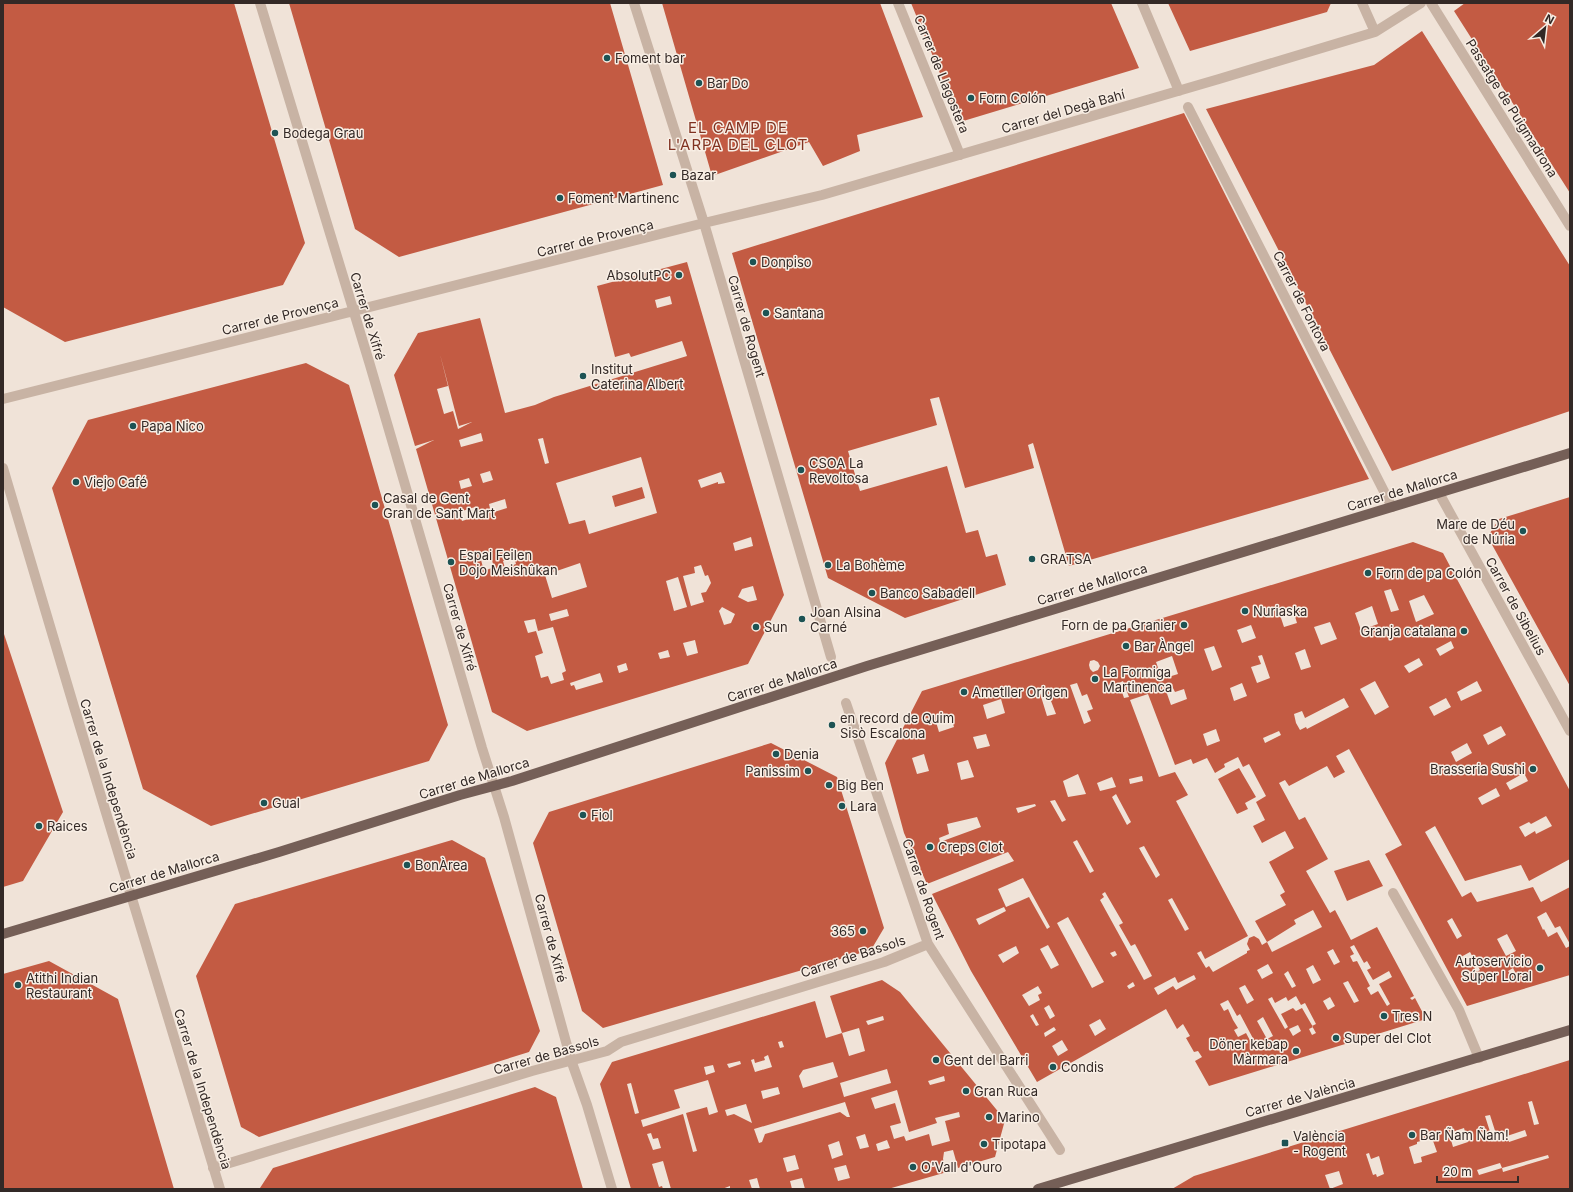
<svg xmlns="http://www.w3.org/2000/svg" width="1573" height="1192" font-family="Inter,sans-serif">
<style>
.building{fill:#c35b43;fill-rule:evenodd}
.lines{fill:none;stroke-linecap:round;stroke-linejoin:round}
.minor{stroke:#c8b3a4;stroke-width:10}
.major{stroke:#755f57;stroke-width:10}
.poi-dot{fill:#1d5354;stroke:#f8eee4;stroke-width:1.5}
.labels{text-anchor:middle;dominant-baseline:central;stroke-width:3;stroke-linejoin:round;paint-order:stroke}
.poi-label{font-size:13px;fill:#332926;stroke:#f8eee4;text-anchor:start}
.street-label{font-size:13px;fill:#332926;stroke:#f8eee4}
.quarter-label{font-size:15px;letter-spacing:1px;fill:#803221;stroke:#f8eee4}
</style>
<rect width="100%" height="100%" fill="#f0e3d8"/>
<path class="building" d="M3 3H234L305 243 283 285 65 342 3 307Z
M289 3H610L663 185 399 257 355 229Z
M662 3H880L923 117 857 135 860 151 823 166 809 142 712 176Z
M911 3H1111L1139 68 960 122Z
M1168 3H1331L1327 12 1190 51Z
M1465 3H1570V193L1454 11Z
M1422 31 1570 266V411L1392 471 1206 109 1374 65Z
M1184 113 1369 479 1069 566 1033 443 1028 445 1034 468 965 488 939 397 930 399 937 425 848 451 860 491 947 466 966 533 978 530 986 557 997 554 1006 585 905 618 828 578 732 253Z
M687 262 784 595 748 664 527 731 492 712 416 449 434 440 415 446 394 375 418 333 480 318 505 413 535 405 554 397 687 356 682 341 631 357 629 353 615 357 597 286ZM670 296 672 304 657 308 655 300ZM440 354 459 426 472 422 458 429 453 411 444 414 437 389 448 386ZM481 433 483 441 461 447 459 440ZM543 438 549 463 545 464 538 439ZM641 457 657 513 589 534 585 520 569 524 556 483ZM490 471 493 480 483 483 480 474ZM721 472 725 483 718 484V482L701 488 698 480ZM469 478 472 486 461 489 459 481ZM505 499 507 508 491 513 489 504ZM475 507 478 516 462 521 459 512ZM751 537 753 546 735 551 733 543ZM512 551 516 564 505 568 503 561 507 560 505 553ZM491 557 494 567 484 571 481 560ZM580 563 587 587 552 598 545 575ZM701 565 705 576 708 575 711 583 706 592 701 593 704 602 691 606 683 576 695 573 694 567ZM678 577 687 607 674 611 666 581ZM753 586 757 600 748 602 738 597 742 589ZM722 607 735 614 731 623 724 625 719 611ZM567 609 569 616 551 621 549 614ZM535 619 538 631 553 627 566 671 562 673 564 680 551 684 548 676 541 678 535 656 543 653 536 631 528 633 524 621ZM695 640 698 653 687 656 683 643ZM668 650 670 657 660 659 658 653ZM626 663 628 670 619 673 617 666ZM600 673 603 682 576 690 574 685 571 686 570 683Z
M306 363 349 385 448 725 429 761 211 826 143 789 52 488 88 420Z
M642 487 645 498 615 507 612 496Z
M1570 497V686L1490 541V533L1499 519Z
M1413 542 1443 553 1570 791V859L1529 881 1521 865 1465 881 1435 826 1425 832 1462 897 1471 892 1477 902 1533 887 1541 902 1570 887V944L1560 926 1555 928 1546 912 1537 917 1543 930 1544 929 1548 937 1557 932 1566 948 1570 946V975L1467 1006 1385 854 1402 845 1349 749 1336 756 1345 772 1334 778 1327 766 1289 786 1285 780 1279 783 1299 820 1305 817 1328 859 1306 871 1330 913 1335 910 1351 940 1377 927 1414 996 1410 998 1412 1000 1415 998 1426 1019 1209 1086 1195 1061 1202 1057 1198 1051 1194 1052 1186 1038 1190 1036 1183 1024 1177 1029 1166 1009 1037 1082 971 971 932 894 1014 861 1008 852 927 884 904 833 885 763 922 691ZM1391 589 1399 610 1391 612 1384 591ZM1424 595 1434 614 1416 622 1409 601ZM1372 606 1378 624 1361 630 1355 613ZM1293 610 1297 623 1284 627 1280 615ZM1330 622 1337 639 1321 645 1314 627ZM1251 625 1256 638 1242 643 1237 630ZM1389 628 1391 632 1383 636 1381 631ZM1451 641 1454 648 1440 656 1436 649ZM1214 646 1222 667 1212 671 1204 649ZM1305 649 1311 667 1301 670 1295 653ZM1262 655 1270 678 1257 683 1251 667 1261 664 1258 656ZM1172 656 1178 674 1162 679 1156 662ZM1419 658 1423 665 1409 673 1404 666ZM1094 660 1098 662 1100 666 1098 670 1093 672 1090 669 1089 665 1090 661ZM1123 681 1129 697 1124 698 1119 683ZM1375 681 1389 707 1375 715 1360 689ZM1477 681 1482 691 1461 701 1457 692ZM1077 683 1082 696 1087 694 1093 709 1087 711 1091 721 1084 724 1070 685ZM1242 683 1247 696 1234 701 1230 688ZM1172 686 1175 692 1184 689 1187 699 1171 705 1165 688ZM1046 688 1056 714 1047 716 1039 690ZM1148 694 1175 765 1191 759 1193 764 1207 758 1215 773 1225 767 1224 764 1238 757 1243 767 1249 764 1266 796 1256 802 1265 820 1253 826 1262 843 1285 831 1294 848 1269 862 1285 892 1280 895 1286 905 1255 921 1267 942 1296 924 1294 920 1313 910 1322 927 1272 952 1267 942 1262 945 1259 939 1254 936 1249 938 1247 944 1250 950 1247 951V953L1213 972 1209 966 1206 968 1197 953 1201 951 1205 959 1248 936 1176 801 1188 795 1175 772 1159 777 1130 700ZM1344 698 1349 707 1307 729 1306 727 1300 730 1296 723 1294 714 1302 711 1305 718ZM1446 698 1451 707 1434 716 1429 707ZM1001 699 1005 713 987 719 983 705ZM951 717 954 727 939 732 936 722ZM1501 726 1506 735 1488 745 1483 735ZM1216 729 1220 741 1207 746 1203 734ZM1279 731 1281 735 1265 743 1263 738ZM986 734 990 746 977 749 973 737ZM1467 743 1472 753 1456 762 1451 752ZM924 754 929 771 917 774 912 758ZM968 760 974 777 961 780 957 763ZM1524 773 1528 781 1510 790 1506 783ZM1078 774 1086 794 1068 797 1063 781ZM1142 776 1143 781 1130 784 1129 779ZM1112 777 1116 787 1100 791 1097 783ZM1496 788 1500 796 1482 805 1478 798ZM1116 794 1131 822 1127 825 1112 797ZM1055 800 1066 820 1062 822 1050 801ZM1035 804 1036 806 1018 813 1016 808ZM1546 816 1552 826 1536 834 1535 831 1525 837 1519 827 1529 822 1531 824ZM977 817 981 827 940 842 939 838 949 834 947 824ZM1077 840 1094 871 1090 873 1073 842ZM1144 846 1160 875 1156 878 1139 848ZM1023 878 1050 927 1047 929 1029 897 1006 907 998 889ZM1105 892 1123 923 1119 925 1131 946 1135 944 1152 976 1144 980 1100 900 1104 897 1102 894ZM1172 898 1189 929 1185 931 1168 900ZM1004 907 1006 911 979 925 976 919ZM1068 917 1104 982 1092 988 1057 923ZM1452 918 1462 936 1457 939 1447 921ZM1507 934 1516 951 1506 956 1497 939ZM1048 945 1059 965 1051 969 1040 949ZM1354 945 1364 963 1367 961 1371 968 1367 970 1373 980 1389 971 1392 977 1379 984 1390 1004 1387 1006 1378 991 1371 995 1367 988 1370 986 1357 961 1353 962 1350 956 1354 954 1350 947ZM1016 946 1019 953 1003 963 998 955ZM1333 949 1340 962 1334 965 1327 952ZM1115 951 1117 955 1113 957 1110 953ZM1470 952 1480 970 1477 972 1471 962 1463 966 1459 958ZM1268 964 1273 973 1262 979 1257 970ZM1313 965 1321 980 1313 984 1306 969ZM1513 968 1515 972 1510 974 1508 971ZM1288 971 1296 986 1292 988 1284 974ZM1194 975 1196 979 1176 990 1173 986 1158 995 1154 988 1175 977 1178 983ZM1348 981 1359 1001 1354 1003 1343 983ZM1133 982 1135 986 1129 989 1127 986ZM1245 985 1254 1000 1247 1004 1239 988ZM1038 986 1042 993 1038 995 1040 1000 1029 1006 1022 995ZM1296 996 1301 1005 1305 1003 1316 1024 1312 1026 1316 1033 1312 1035 1309 1029 1313 1027 1302 1008 1296 1011 1293 1008 1281 1014 1288 1027 1285 1029 1268 999 1272 997 1275 1003 1286 997 1288 1001ZM1330 997 1335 1006 1328 1010 1323 1001ZM1228 1000 1237 1016 1240 1014 1256 1044 1253 1046 1246 1033 1238 1037 1234 1030 1238 1028 1233 1020 1228 1009 1224 1011 1220 1004ZM1049 1005 1055 1016 1050 1019 1044 1008ZM1033 1014 1039 1025 1036 1026 1030 1016ZM1263 1017 1273 1036 1267 1039 1257 1021ZM1100 1019 1106 1029 1095 1036 1089 1025ZM1298 1025 1301 1031 1293 1036 1289 1029ZM1054 1027 1056 1030 1045 1037 1044 1033ZM1062 1040 1068 1050 1058 1056 1052 1046Z
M3 631 63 812 23 881 3 887Z
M771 743 837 777 884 928 871 950 603 1028 582 1011 533 843 549 812Z
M1239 768 1256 797 1245 803 1248 809 1237 814 1218 779Z
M452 840 485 858 540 1031 529 1052 259 1137 241 1127 196 976 235 904Z
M1369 860 1383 886 1347 901 1334 871Z
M49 961 118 999 174 1189H3V974Z
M882 980 900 992 1005 1120 995 1157 958 1168 953 1150 944 1152 943 1159 947 1172 888 1189H805L802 1178 790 1181 792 1189H760L757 1178 749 1180 752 1189H730V1186L722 1189H671L663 1161 652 1164 659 1187 662 1186 663 1189H631L600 1084 612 1062 815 1001 826 1038 842 1033 830 996ZM883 1016 884 1020 868 1025 866 1021ZM859 1028 865 1051 849 1056 842 1033ZM782 1041 784 1047 780 1048 778 1042ZM768 1055 772 1067 755 1072 751 1060 754 1059 755 1063 765 1060 764 1057ZM740 1061 741 1064 729 1068 727 1064ZM833 1062 838 1077 803 1088 799 1076 803 1070ZM713 1065 715 1072 706 1075 704 1067ZM887 1069 891 1083 844 1097 840 1083ZM944 1076 945 1081 930 1085 928 1081ZM708 1080 718 1112 709 1115 707 1107 686 1113 697 1151 693 1152 683 1114 643 1127 641 1120 680 1108 674 1090ZM631 1083 639 1113 635 1114 627 1084ZM778 1087 780 1094 763 1099 761 1091ZM897 1090 909 1132 937 1123 935 1118 959 1112 960 1117 945 1121 950 1141 932 1146 929 1134 906 1141 904 1136 894 1139 890 1126 901 1123 895 1103 875 1109 871 1098ZM845 1102 850 1117H847L840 1112 803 1123 765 1134 762 1142 759 1143 754 1129ZM746 1104 752 1123 734 1114 727 1116 725 1110ZM651 1133 653 1139 658 1138 661 1148 653 1150 647 1134ZM865 1134 869 1147 860 1149 856 1137ZM887 1140 890 1148 878 1151 876 1144ZM839 1141 843 1155 832 1159 828 1145ZM795 1155 799 1169 787 1172 783 1158ZM846 1165 850 1178 838 1181 834 1168Z
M1570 1060V1189H1330L1343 1184 1339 1171 1325 1175 1330 1189H1172L1194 1176ZM1532 1101 1539 1124 1534 1125 1528 1102ZM1490 1115 1497 1137 1492 1138 1485 1116ZM1464 1128 1468 1142 1453 1147 1449 1133ZM1525 1130 1527 1136 1509 1142 1507 1136ZM1432 1138 1437 1152 1421 1157 1422 1162 1414 1164 1409 1147 1417 1144V1142ZM1369 1153 1371 1159 1379 1156 1384 1174 1377 1177 1376 1174 1373 1175 1366 1154ZM1548 1155 1549 1158 1503 1172 1502 1168 1479 1175 1477 1170 1500 1163 1502 1168Z
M535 1087 556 1097 583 1189H261L260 1188 273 1168Z"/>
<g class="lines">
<path class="minor" d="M260 3 370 365 482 748 504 817 571 1060 587 1105 612 1189
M634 3 704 223 831 657
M898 3 960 155
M1142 3 1179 91
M1362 3 1375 32
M1431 3 1570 226
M1188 107 1392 507
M3 399 704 223 822 195 1219 79 1375 32 1421 3
M3 468 74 707 220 1189
M1439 493 1570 731
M846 703 928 944 1060 1150
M1393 893 1459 1010 1479 1058
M213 1168 532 1071 607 1051 621 1042 884 962 928 944"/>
<path class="major" d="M3 934 279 852 460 795 512 781 867 666 1570 453
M1038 1189 1570 1030"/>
</g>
<g class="poi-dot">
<circle cx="607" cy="58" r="4"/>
<circle cx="699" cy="83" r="4"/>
<circle cx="971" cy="98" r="4"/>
<circle cx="275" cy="133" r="4"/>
<circle cx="673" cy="175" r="4"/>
<circle cx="560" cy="198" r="4"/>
<circle cx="753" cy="262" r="4"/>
<circle cx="679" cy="275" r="4"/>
<circle cx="766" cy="313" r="4"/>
<circle cx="583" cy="376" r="4"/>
<circle cx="133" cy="426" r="4"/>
<circle cx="801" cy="470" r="4"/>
<circle cx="76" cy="482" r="4"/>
<circle cx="375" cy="505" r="4"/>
<circle cx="1523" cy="531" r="4"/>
<circle cx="1032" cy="559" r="4"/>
<circle cx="451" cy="562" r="4"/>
<circle cx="828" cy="565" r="4"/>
<circle cx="1368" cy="573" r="4"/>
<circle cx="872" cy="593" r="4"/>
<circle cx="1245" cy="611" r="4"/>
<circle cx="802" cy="619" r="4"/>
<circle cx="1184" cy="625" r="4"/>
<circle cx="756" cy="627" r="4"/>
<circle cx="1464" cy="631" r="4"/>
<circle cx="1126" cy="646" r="4"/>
<circle cx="1095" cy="679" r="4"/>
<circle cx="964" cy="692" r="4"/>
<circle cx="832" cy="725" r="4"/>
<circle cx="776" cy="754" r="4"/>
<circle cx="1533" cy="769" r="4"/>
<circle cx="808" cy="771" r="4"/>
<circle cx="829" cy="785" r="4"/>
<circle cx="264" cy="803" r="4"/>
<circle cx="842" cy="806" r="4"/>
<circle cx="583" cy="815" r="4"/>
<circle cx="39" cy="826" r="4"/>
<circle cx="930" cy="847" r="4"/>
<circle cx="407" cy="865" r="4"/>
<circle cx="863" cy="931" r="4"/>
<circle cx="1540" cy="968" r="4"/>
<circle cx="18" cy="985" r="4"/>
<circle cx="1384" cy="1016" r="4"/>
<circle cx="1336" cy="1038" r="4"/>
<circle cx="1296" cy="1051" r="4"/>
<circle cx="936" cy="1060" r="4"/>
<circle cx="1053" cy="1067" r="4"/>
<circle cx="966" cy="1091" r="4"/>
<circle cx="989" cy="1117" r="4"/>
<circle cx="1412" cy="1135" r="4"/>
<rect x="1281" y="1139" width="8" height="8" rx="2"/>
<circle cx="984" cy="1144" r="4"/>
<circle cx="913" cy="1167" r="4"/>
</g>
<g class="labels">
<g class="poi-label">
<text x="615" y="58">Foment bar</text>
<text x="707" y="83">Bar Do</text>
<text x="979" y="98">Forn Colón</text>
<text x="283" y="133">Bodega Grau</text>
<text x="681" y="175">Bazar</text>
<text x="568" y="198">Foment Martinenc</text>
<text x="761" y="262">Donpiso</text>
<text x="671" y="275" text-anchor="end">AbsolutPC</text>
<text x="774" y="313">Santana</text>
<text x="591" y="369">Institut<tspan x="591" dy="15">Caterina Albert</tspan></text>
<text x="141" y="426">Papa Nico</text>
<text x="809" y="463">CSOA La<tspan x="809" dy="15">Revoltosa</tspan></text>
<text x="84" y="482">Viejo Café</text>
<text x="383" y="498">Casal de Gent<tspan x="383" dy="15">Gran de Sant Mart</tspan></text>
<text x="1515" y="524" text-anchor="end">Mare de Déu<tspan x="1515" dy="15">de Núria</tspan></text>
<text x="459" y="555">Espai Feilen<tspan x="459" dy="15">Dojo Meishûkan</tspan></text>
<text x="1040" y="559">GRATSA</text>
<text x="836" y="565">La Bohème</text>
<text x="1376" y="573">Forn de pa Colón</text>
<text x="880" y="593">Banco Sabadell</text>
<text x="1253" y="611">Nuriaska</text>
<text x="810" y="612">Joan Alsina<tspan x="810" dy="15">Carné</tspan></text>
<text x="1176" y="625" text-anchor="end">Forn de pa Granier</text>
<text x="764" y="627">Sun</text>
<text x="1456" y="631" text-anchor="end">Granja catalana</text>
<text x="1134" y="646">Bar Àngel</text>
<text x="1103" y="672">La Formiga<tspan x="1103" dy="15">Martinenca</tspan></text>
<text x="972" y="692">Ametller Origen</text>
<text x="840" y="718">en record de Quim<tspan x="840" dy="15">Sisò Escalona</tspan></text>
<text x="784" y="754">Denia</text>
<text x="1525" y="769" text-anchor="end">Brasseria Sushi</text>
<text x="800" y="771" text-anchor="end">Panissim</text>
<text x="837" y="785">Big Ben</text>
<text x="272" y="803">Gual</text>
<text x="850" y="806">Lara</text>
<text x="591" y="815">Fiol</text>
<text x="47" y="826">Raices</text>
<text x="938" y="847">Creps Clot</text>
<text x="415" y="865">BonÀrea</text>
<text x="855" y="931" text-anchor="end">365</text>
<text x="1532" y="961" text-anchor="end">Autoservicio<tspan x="1532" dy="15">Súper Loral</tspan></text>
<text x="26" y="978">Atithi Indian<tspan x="26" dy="15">Restaurant</tspan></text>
<text x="1392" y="1016">Tres N</text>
<text x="1344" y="1038">Super del Clot</text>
<text x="1288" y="1044" text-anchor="end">Döner kebap<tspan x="1288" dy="15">Màrmara</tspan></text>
<text x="944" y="1060">Gent del Barri</text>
<text x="1061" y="1067">Condis</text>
<text x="974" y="1091">Gran Ruca</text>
<text x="997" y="1117">Marino</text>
<text x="1420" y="1135">Bar Ñam Ñam!</text>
<text x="1293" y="1136">València<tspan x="1293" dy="15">- Rogent</tspan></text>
<text x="992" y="1144">Tipotapa</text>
<text x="921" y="1167">O'Vall d'Ouro</text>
</g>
<g class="street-label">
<text transform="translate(942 74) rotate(68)">Carrer de Llagostera</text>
<text transform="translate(1512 108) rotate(58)">Passatge de Puigmadrona</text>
<text transform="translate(1063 111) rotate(-16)">Carrer del Degà Bahí</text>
<text transform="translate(595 238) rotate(-14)">Carrer de Provença</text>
<text transform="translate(1302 301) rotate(63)">Carrer de Fontova</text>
<text transform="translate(280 316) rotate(-14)">Carrer de Provença</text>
<text transform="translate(368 316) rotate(73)">Carrer de Xifré</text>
<text transform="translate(747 326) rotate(74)">Carrer de Rogent</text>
<text transform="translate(1402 490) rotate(-17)">Carrer de Mallorca</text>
<text transform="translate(1092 584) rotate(-17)">Carrer de Mallorca</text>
<text transform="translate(1516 606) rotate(61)">Carrer de Sibelius</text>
<text transform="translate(460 627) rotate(74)">Carrer de Xifré</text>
<text transform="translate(782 680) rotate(-18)">Carrer de Mallorca</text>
<text transform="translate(474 778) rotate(-17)">Carrer de Mallorca</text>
<text transform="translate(109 779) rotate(73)">Carrer de la Independència</text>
<text transform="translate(164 872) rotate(-17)">Carrer de Mallorca</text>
<text transform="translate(924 889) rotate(71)">Carrer de Rogent</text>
<text transform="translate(551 938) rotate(75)">Carrer de Xifré</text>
<text transform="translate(853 956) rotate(-18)">Carrer de Bassols</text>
<text transform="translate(546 1055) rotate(-16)">Carrer de Bassols</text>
<text transform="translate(203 1089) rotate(73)">Carrer de la Independència</text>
<text transform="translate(1300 1097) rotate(-16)">Carrer de València</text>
</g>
<g class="quarter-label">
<text x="738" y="127">EL CAMP DE<tspan x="738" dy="17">L'ARPA DEL CLOT</tspan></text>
</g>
</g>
<rect width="1573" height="1192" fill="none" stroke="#332926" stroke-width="8"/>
<g transform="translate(1545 28) rotate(28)" stroke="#f8eee4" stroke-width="3" paint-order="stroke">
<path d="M0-3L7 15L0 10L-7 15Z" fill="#332926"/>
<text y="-6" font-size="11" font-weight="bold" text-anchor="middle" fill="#332926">N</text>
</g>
<path d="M1437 1176v6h81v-6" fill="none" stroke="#332926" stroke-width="2"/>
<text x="1443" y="1176" font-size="12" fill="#332926" stroke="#f8eee4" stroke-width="3" paint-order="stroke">20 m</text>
</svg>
